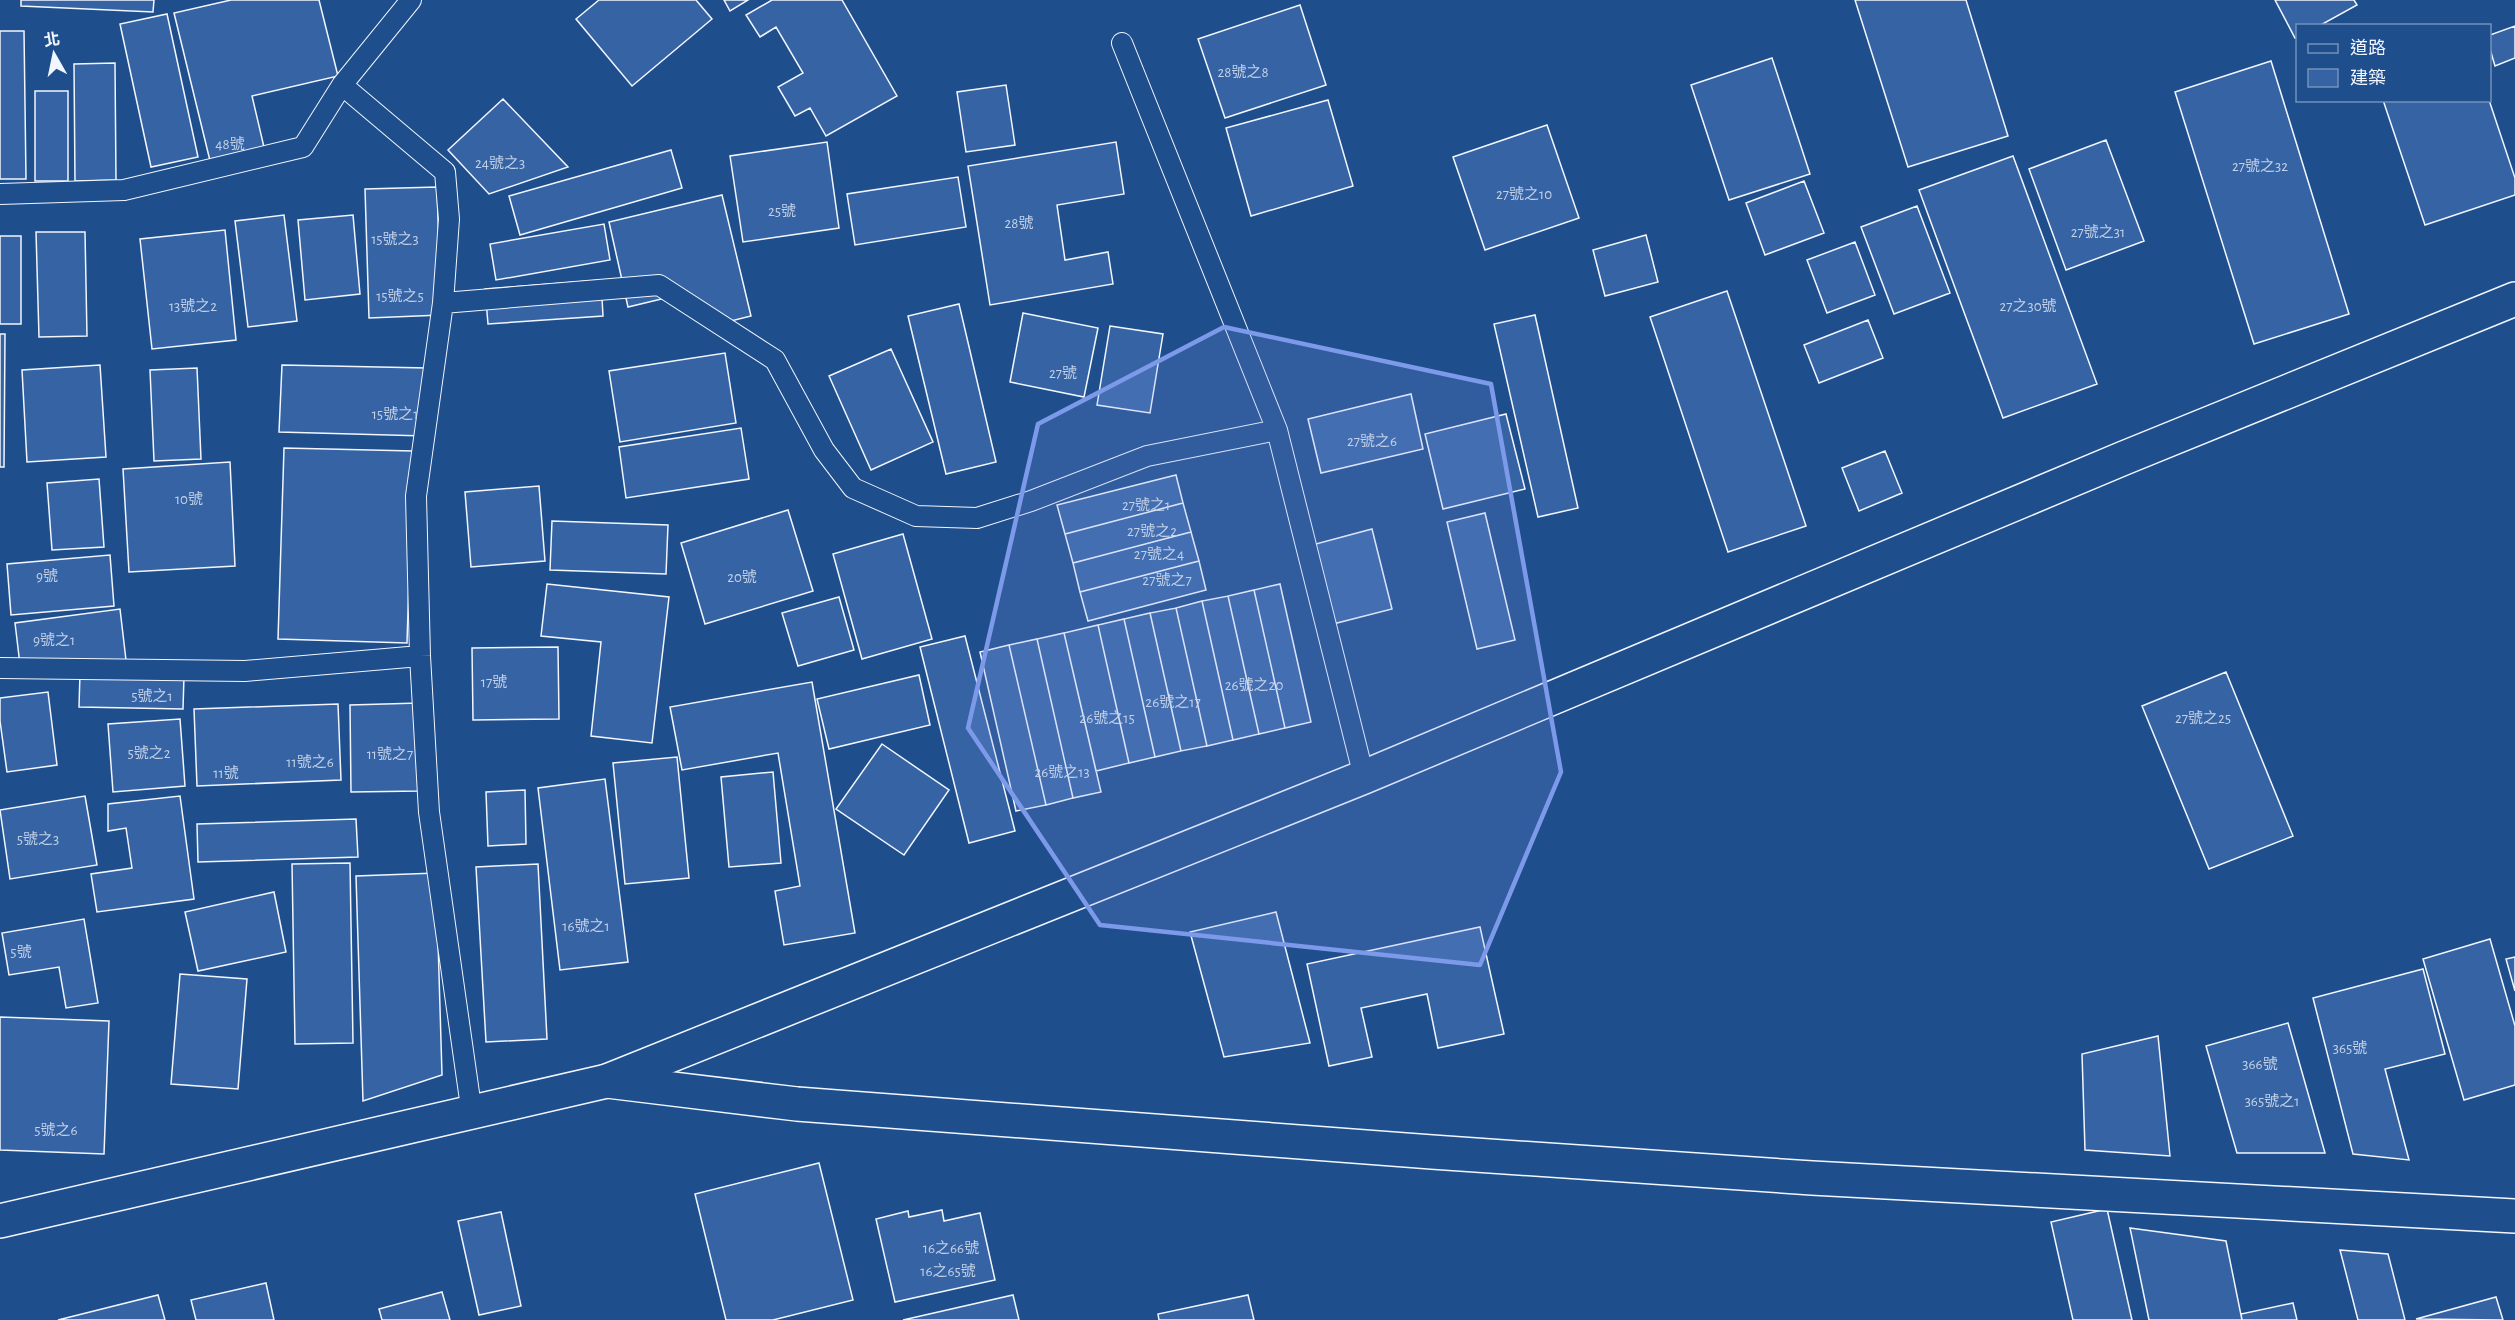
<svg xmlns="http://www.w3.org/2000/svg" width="2515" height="1320" font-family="'Alegreya Sans','Noto Sans TC',sans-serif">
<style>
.building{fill:#3563a3;stroke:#f2f6ff;stroke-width:1.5}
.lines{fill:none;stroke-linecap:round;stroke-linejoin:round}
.service-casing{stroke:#f2f6ff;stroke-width:22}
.minor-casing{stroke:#f2f6ff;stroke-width:36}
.tertiary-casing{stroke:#f2f6ff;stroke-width:36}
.service{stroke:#1f4e8c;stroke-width:20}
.minor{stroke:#1f4e8c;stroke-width:33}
.tertiary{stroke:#1f4e8c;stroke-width:33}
.marked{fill:#7d9aea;fill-opacity:0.2;stroke:#7d9aea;stroke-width:4.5;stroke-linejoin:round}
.labels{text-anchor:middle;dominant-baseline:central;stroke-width:4.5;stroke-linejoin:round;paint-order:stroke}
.number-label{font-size:15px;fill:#c3d1e8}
</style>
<rect width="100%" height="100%" fill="#1f4e8c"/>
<path class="building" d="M21 0H154L153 12 21 6Z
M231 0H319L338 76 252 96 267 160 213 173 174 13Z
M599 0H696L712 19 632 86 576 19Z
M724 0H748L730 11Z
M772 0H842L897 96 826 136 810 108 795 116 778 87 803 73 776 27 760 37 746 15Z
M1855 0H1966L2008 136 1908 167Z
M2275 0H2354L2357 5 2319 26H2298V37L2295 38Z
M1300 5 1326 85 1225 118 1198 39Z
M167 14 198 157 151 167 120 24Z
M2515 26V58L2495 66 2490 49V35Z
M0 31H24L26 179H0Z
M1772 58 1810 174 1729 200 1691 85Z
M2271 61 2349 314 2254 344 2175 92Z
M115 63 116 180 75 181 74 64Z
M1006 85 1015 145 966 152 957 92Z
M35 91H68V181H35Z
M503 99 568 167 489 194 448 150Z
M1328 100 1353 186 1251 216 1226 128Z
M2383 100H2489L2515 178V195L2425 225Z
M1547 125 1579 218 1485 250 1453 157Z
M2106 140 2144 241 2066 270 2029 169Z
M827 142 839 228 743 242 730 156Z
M1116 142 1124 194 1057 205 1065 260 1108 252 1113 284 990 305 968 166Z
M671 150 682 188 520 235 509 196Z
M2013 156 2097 384 2003 418 1919 190Z
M958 177 966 227 855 245 847 194Z
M1804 181 1824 233 1765 255 1746 203Z
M437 187 441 315 369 318 365 189Z
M722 195 751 316 719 324 682 294 628 307 609 222Z
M1917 206 1950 293 1894 314 1861 227Z
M284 215 297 321 248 327 235 221Z
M353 215 360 294 305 300 298 220Z
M604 224 610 260 496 280 490 244Z
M225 230 236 340 152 349 140 239Z
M36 232H85L87 336 39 337Z
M1646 235 1658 282 1605 296 1593 250Z
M0 236H21V324H0Z
M1855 242 1875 295 1827 313 1807 260Z
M601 280 603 316 488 324 485 289Z
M1727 291 1806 526 1728 552 1650 317Z
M959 304 996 462 946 474 908 316Z
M1023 313 1098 328 1084 397 1010 382Z
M1535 315 1578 508 1538 517 1494 324Z
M1868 320 1883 358 1819 383 1804 345Z
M1110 326 1163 334 1150 413 1097 405Z
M0 334H5L4 467H0Z
M891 349 933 442 871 470 829 376Z
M725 353 736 423 620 442 609 371Z
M100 365 106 457 27 462 22 370Z
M282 365 427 368 425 436 279 432Z
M197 368 201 459 154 461 150 370Z
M1411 394 1423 449 1321 473 1308 419Z
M1506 414 1525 489 1443 509 1425 434Z
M741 428 749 479 626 498 619 447Z
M284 448 413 451 407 643 278 639Z
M1885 451 1902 493 1859 511 1842 468Z
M230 462 235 566 129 572 123 469Z
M1176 475 1183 503 1065 534 1057 505Z
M99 479 104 547 52 550 47 483Z
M539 486 545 561 471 567 465 492Z
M1183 503 1191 532 1073 563 1065 534Z
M788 510 813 591 705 624 681 543Z
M1485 513 1515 640 1477 649 1447 522Z
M552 521 668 525 666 574 550 570Z
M1372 529 1392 609 1333 624 1312 545Z
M1191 532 1199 561 1080 592 1073 563Z
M903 534 932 639 862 659 833 554Z
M110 555 114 606 11 615 7 564Z
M1199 561 1206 590 1088 621 1080 592Z
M547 584 669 597 652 743 591 736 601 642 541 636Z
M1280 584 1311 722 1285 728 1254 590Z
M1254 590 1285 728 1259 734 1228 596Z
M1228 596 1259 734 1233 740 1202 601Z
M839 597 854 650 798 666 782 613Z
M1202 601 1233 740 1207 746 1176 608Z
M1176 608 1207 746 1181 751 1150 613Z
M120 609 126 660 21 673 15 623Z
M1150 613 1181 751 1155 757 1124 619Z
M1124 619 1155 757 1129 763 1098 625Z
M1098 625 1129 763 1096 771 1064 633Z
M1064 633 1101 792 1073 798 1037 639Z
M965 636 1015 831 969 843 920 647Z
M1037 639 1073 798 1046 805 1009 645Z
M1009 645 1046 805 1016 811 980 652Z
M558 647 559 719 473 720 472 648Z
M2226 672 2293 836 2209 869 2142 706Z
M80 673 184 676 183 709 79 707Z
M919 675 930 725 829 749 817 699Z
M812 682 855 933 784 945 775 891 800 886 778 753 682 770 670 707Z
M48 692 57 765 7 772 0 721V698Z
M419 703 420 791 351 792 350 705Z
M338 704 341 780 197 786 194 709Z
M180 719 185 786 113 792 108 724Z
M882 744 949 790 904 855 836 809Z
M677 757 689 878 625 884 613 763Z
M773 772 781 863 729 867 721 777Z
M605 779 628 962 560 970 538 788Z
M525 790 526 844 488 846 486 792Z
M85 796 97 865 10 879 0 810Z
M180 796 194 899 97 912 91 874 132 868 126 828 108 831V804Z
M356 819 358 857 198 862 197 824Z
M350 863 353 1043 295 1044 292 864Z
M538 864 547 1039 486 1042 476 867Z
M436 873 442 1075 363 1101 356 876Z
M274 892 286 952 198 971 185 912Z
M1276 912 1310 1043 1224 1057 1190 932Z
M84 919 98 1003 66 1008 59 967 9 975 2 933Z
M1480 927 1504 1034 1438 1048 1427 994 1361 1008 1372 1057 1329 1066 1307 964Z
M2490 939 2515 1026V1085L2464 1100 2423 959Z
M2515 957V991L2506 959Z
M2423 969 2445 1054 2385 1069 2409 1160 2353 1154 2313 998Z
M180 974 247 979 238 1089 171 1084Z
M0 1017 109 1021 104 1154 0 1150Z
M2288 1023 2325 1153H2237L2206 1046Z
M2158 1036 2170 1156 2085 1150 2082 1054Z
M819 1163 853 1300 773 1320H726L695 1194Z
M2107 1209 2132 1320H2073L2051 1222Z
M942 1210 944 1221 980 1213 995 1280 895 1302 876 1219 908 1211 909 1217Z
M501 1212 521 1306 479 1315 458 1221Z
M2130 1228 2226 1241 2242 1320H2149Z
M2340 1250 2388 1254 2405 1320H2358Z
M266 1283 274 1320H196L191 1300Z
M442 1292 450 1320H382L379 1309Z
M158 1295 165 1320H58Z
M1013 1295 1019 1320H903Z
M1248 1295 1254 1320H1159L1158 1314Z
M2496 1297 2503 1320 2416 1319Z
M2293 1303 2297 1320H2242L2241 1314Z"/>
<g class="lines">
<defs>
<path id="service" d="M1122 43 1277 430 1364 777
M342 85 445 172 449 219 443 303 416 496 420 656 429 812 472 1114
M0 194 124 190 303 147 342 85 411 0
M443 303 659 285 775 360 824 450 853 488 916 516 977 518 1031 501 1147 456 1277 430
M0 668 245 671 420 656"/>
<path id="minor" d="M607 1081 797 1104 1432 1152 1812 1178 2515 1216"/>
<path id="tertiary" d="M0 1221 607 1081 1364 777 2124 458 2515 299"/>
</defs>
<use href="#service" class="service-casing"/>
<use href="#minor" class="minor-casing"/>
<use href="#tertiary" class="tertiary-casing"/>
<use href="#service" class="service"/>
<use href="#minor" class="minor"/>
<use href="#tertiary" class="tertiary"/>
</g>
<path class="marked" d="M1224 327 1491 384 1561 772 1480 965 1100 925 968 728 1038 424Z"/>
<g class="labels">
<g class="number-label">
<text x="1243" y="72">28號之8</text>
<text x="230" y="144">48號</text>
<text x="500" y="163">24號之3</text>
<text x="2260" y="166">27號之32</text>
<text x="1524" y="194">27號之10</text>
<text x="782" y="211">25號</text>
<text x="1019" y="223">28號</text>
<text x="2098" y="232">27號之31</text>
<text x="395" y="239">15號之3</text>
<text x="400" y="296">15號之5</text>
<text x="193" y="306">13號之2</text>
<text x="2028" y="306">27之30號</text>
<text x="1063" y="373">27號</text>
<text x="395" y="414">15號之1</text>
<text x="1372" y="441">27號之6</text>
<text x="189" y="499">10號</text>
<text x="1146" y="505">27號之1</text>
<text x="1152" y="531">27號之2</text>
<text x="1159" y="554">27號之4</text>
<text x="47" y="576">9號</text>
<text x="742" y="577">20號</text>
<text x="1167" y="580">27號之7</text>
<text x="54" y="640">9號之1</text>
<text x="494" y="682">17號</text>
<text x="1254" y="685">26號之20</text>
<text x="152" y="696">5號之1</text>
<text x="1173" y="702">26號之17</text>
<text x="1107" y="718">26號之15</text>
<text x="2203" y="718">27號之25</text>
<text x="149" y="753">5號之2</text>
<text x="390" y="754">11號之7</text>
<text x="310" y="762">11號之6</text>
<text x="1062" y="772">26號之13</text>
<text x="226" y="773">11號</text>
<text x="38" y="839">5號之3</text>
<text x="586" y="926">16號之1</text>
<text x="21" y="952">5號</text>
<text x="2350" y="1048">365號</text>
<text x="2260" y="1064">366號</text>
<text x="2272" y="1101">365號之1</text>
<text x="56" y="1130">5號之6</text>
<text x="951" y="1248">16之66號</text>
<text x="948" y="1271">16之65號</text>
</g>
</g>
<rect x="2296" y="24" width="195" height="78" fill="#1f4e8c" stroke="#7391ba" stroke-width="1.5"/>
<rect x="2308" y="44" width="30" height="9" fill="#1f4e8c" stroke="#7391ba" stroke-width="1.5"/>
<text x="2350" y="54" font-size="18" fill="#f2f6ff">道路</text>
<rect x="2308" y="69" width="30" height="18" fill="#3563a3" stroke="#7391ba" stroke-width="1.5"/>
<text x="2350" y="84" font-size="18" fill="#f2f6ff">建築</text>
<g transform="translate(54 54) rotate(351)" stroke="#1f4e8c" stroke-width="4.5" paint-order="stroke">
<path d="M0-4.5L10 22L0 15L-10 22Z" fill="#f2f6ff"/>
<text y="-9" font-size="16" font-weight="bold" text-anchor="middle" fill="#f2f6ff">北</text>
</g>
</svg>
